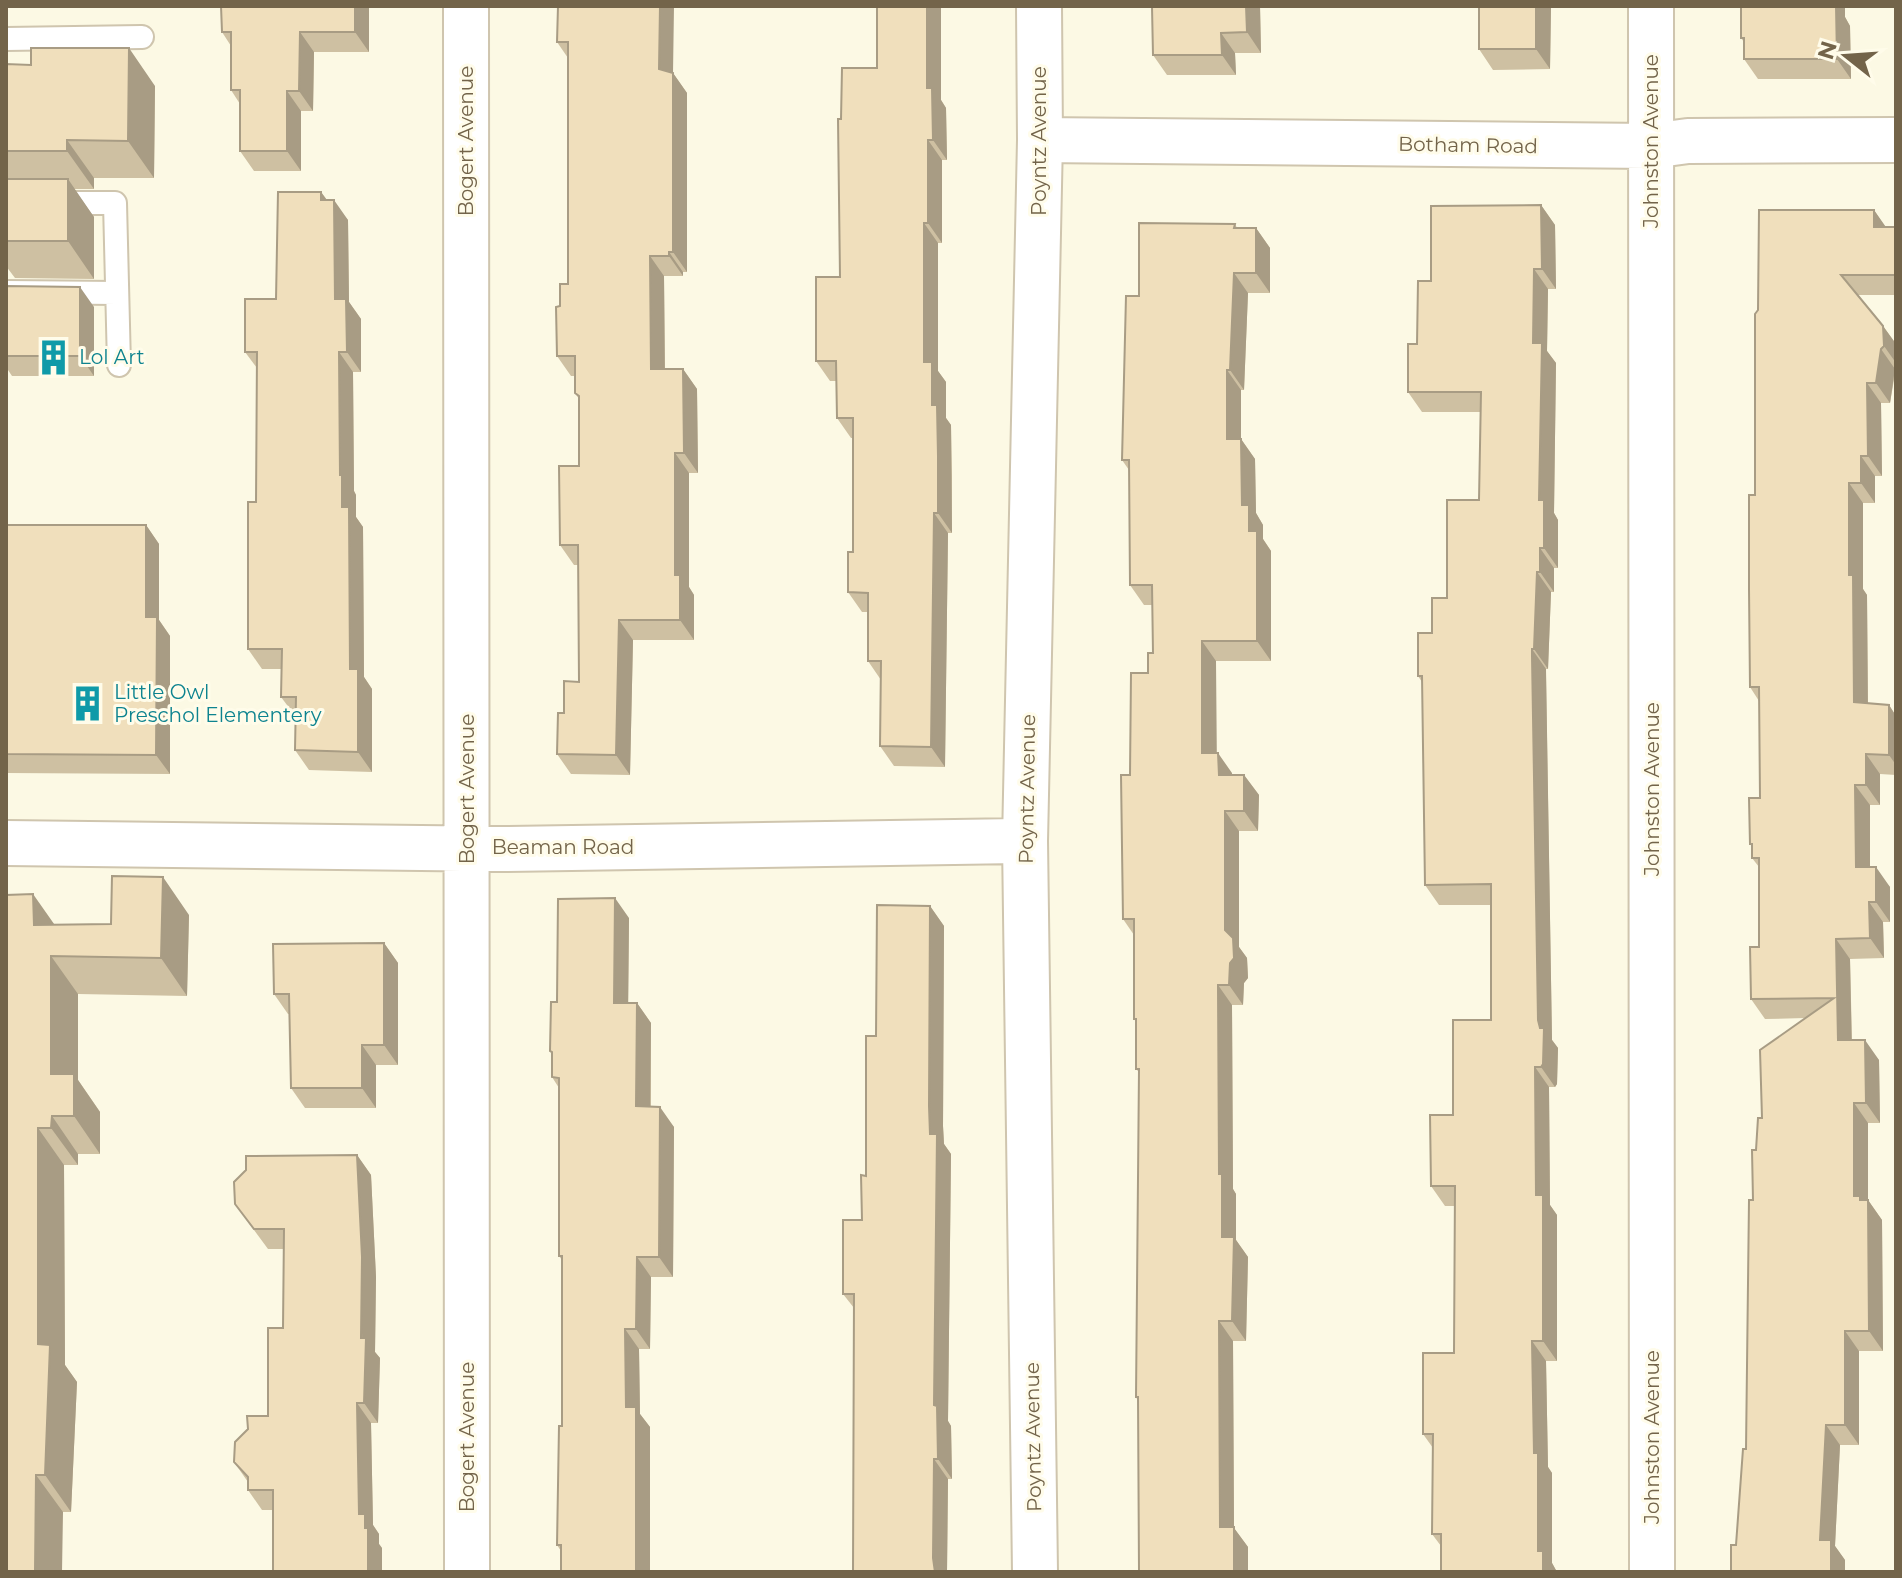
<svg xmlns="http://www.w3.org/2000/svg" width="1902" height="1578" font-family="Montserrat,sans-serif">
<style>
.lines{fill:none;stroke-linecap:round;stroke-linejoin:round}
.lane-casing{stroke:#cfc5ae;stroke-width:26}
.street-casing{stroke:#cfc5ae;stroke-width:48}
.lane{stroke:#fff;stroke-width:22}
.street{stroke:#fff;stroke-width:44}
.wall{fill:#cec0a2}
.shaded-wall{fill:#a89c84}
.building{fill:#f0dfbc;stroke:#a89c84;stroke-width:2}
.labels{text-anchor:middle;dominant-baseline:central;stroke-width:6;stroke-linejoin:round;paint-order:stroke}
.street-label{font-size:20px;fill:#73644a;stroke:#fffcea}
.culture-label{font-size:20px;fill:#0d838f;stroke:#fffcea;text-anchor:start}
</style>
<rect width="100%" height="100%" fill="#fcf9e4"/>
<g class="lines">
<defs>
<path id="lane" d="M6 39 142 37
M6 203H115L119 365
M6 292 117 293"/>
<path id="street" d="M466 6 467 1572
M1651 6 1652 1572
M1040 140 1651 146 1688 141 1896 140
M6 843 504 849 1025 841
M1035 1572 1025 841 1040 140 1039 6"/>
</defs>
<use href="#lane" class="lane-casing"/>
<use href="#street" class="street-casing"/>
<use href="#lane" class="lane"/>
<use href="#street" class="street"/>
</g>
<path class="wall" d="M369 6V52H314L313 111H301V171H254L240 151V104L231 90V46L222 32Z
M558 6 673 73 687 93V272H683V276H664L665 369H683L697 389 698 473H689V587L694 595V640H633L630 775 571 774 557 754 564 713 579 682 578 565H574L560 545 579 466V399L575 393V376H571L557 356 560 306 568 284V58L557 42Z
M1155 6H1260L1261 53H1235L1236 75H1167L1153 55Z
M1479 6H1551L1550 69 1493 70 1479 49Z
M1845 17 1850 26 1851 79H1758L1744 59V42L1741 38Z
M6 64 155 86 154 178H94V189H74L94 217V279L15 278 6 266Z
M877 68 941 100 946 108 947 160H942V243H938V371L946 382V418L951 425 952 476V533H948L945 767 894 766 880 746 881 680 868 661V612H862L848 592 853 552V438H851L837 418V381H830L816 361 840 277 841 119Z
M321 192 327 200 348 220 349 302 361 319V372H353L354 491 356 495V517L363 527 364 677 372 689V772L309 770 295 750 296 717 281 697 282 669H262L248 649 256 502 257 368 245 352 276 299Z
M1541 205 1555 225 1556 289H1548L1547 351 1556 363 1554 513 1558 520V568H1554V592H1551L1548 669H1546V676L1552 1040 1558 1048 1557 1084 1555 1087H1549L1550 1205 1557 1215V1361H1546L1548 1467 1552 1473V1563L1557 1572H1441V1546L1432 1534 1433 1448 1423 1434 1454 1353V1206H1445L1431 1186 1453 1115 1491 1020V905H1439L1425 885 1422 682 1418 676 1432 633 1447 598 1479 500 1481 412H1422L1408 392 1431 281Z
M1874 210 1885 227H1896V295H1858L1883 326 1896 344V368L1890 403H1881L1882 476H1875V503H1863V589L1867 595 1868 703 1889 705 1896 716V775L1880 774V805H1870V867L1890 887V922H1883L1884 958 1850 959 1852 1040 1879 1060 1880 1123H1868V1200L1882 1220 1883 1351H1859V1445H1840L1835 1546 1845 1560 1736 1545 1746 1449 1753 1200 1756 1150 1762 1118 1805 1018 1765 1019 1751 999 1759 947V867L1752 858V847L1750 844 1760 798 1759 701 1750 687 1755 495V314Z
M1235 224 1237 228H1256L1270 248V293H1248L1244 390H1241V439L1255 459 1256 513 1263 525V539L1271 551V661H1216V753L1232 775H1244L1259 795 1258 831H1239V947L1247 958 1248 978 1244 983 1243 1005H1232L1233 1189 1236 1194V1240L1248 1257 1246 1341H1233L1234 1528 1248 1547V1572H1139L1138 1401 1136 1397 1139 1072 1136 1069V1022L1134 1019V935L1123 919 1130 775 1153 653V605H1144L1130 585 1129 470 1122 460 1139 296Z
M6 286 94 307V376H12L6 367Z
M6 525H146L159 544V620L170 636V774L6 773Z
M6 895 54 925 111 924 189 915 187 996 78 994V1080L100 1112V1154H78V1165H64L65 1365 77 1382 71 1512H63L6 1572Z
M930 906 944 926 943 1126 944 1144 951 1154 948 1421 951 1426 952 1479H948L947 1572H853L854 1308 843 1294 862 1220 866 1176Z
M629 918 628 1003H637L651 1023V1106L674 1127 673 1277H651L650 1349H639L640 1414 650 1427V1572H561V1551L557 1545 562 1426V1260L559 1256V1088L552 1077V1055L550 1051 557 1002Z
M384 943 398 963V1065H376V1108H305L291 1088 290 1014H288L274 994Z
M357 1155 371 1175 376 1277 375 1352 380 1358 378 1423H371L373 1525 379 1534V1544L382 1548 273 1510H262L248 1490V1482L234 1462 268 1416 283 1328 284 1249H268L235 1204Z"/>
<path class="shaded-wall" d="M355 6H369V52L355 32Z
M660 6H674L673 73 687 93V272L673 252 659 69Z
M927 6H941V100L946 108 947 160 933 140 927 88Z
M1246 6H1260L1261 53 1247 32Z
M1536 6H1551L1550 69 1536 49Z
M1831 6H1845V17L1850 26 1851 79 1837 59Z
M300 32 314 52 313 111 299 91Z
M1221 33 1235 53 1236 75 1222 55Z
M129 48 155 86 154 178 128 141Z
M287 91 301 111V171L287 151Z
M67 140 94 178V189L67 151Z
M928 140 942 160V243L928 223Z
M68 179 94 217V279L68 241Z
M321 192 334 210V200L348 220 349 302 361 319V372L347 352 335 299 321 200Z
M1541 205 1555 225 1556 289 1542 269Z
M1874 210 1888 230 1874 227Z
M924 223 938 243V371L946 382V418L951 425 952 533 938 513 932 405 924 362Z
M1256 228 1270 248V293L1256 273Z
M669 252 683 272V276L669 256Z
M650 256 664 276 665 389 651 369Z
M1534 269 1548 289 1547 351 1556 363 1554 513 1558 520V568L1544 548 1539 500 1533 343Z
M1234 273 1248 293 1244 390 1230 370Z
M80 287 94 307V376L80 356Z
M1883 326 1896 344V363L1884 346Z
M1881 349 1895 369 1890 403 1876 383Z
M339 352 353 372 354 491 356 495V517L363 527 364 677 372 689V772L358 752 350 669 340 475Z
M683 369 697 389 698 473 684 453Z
M1227 370 1241 390V459L1227 439Z
M1867 383 1881 403 1882 476 1868 456Z
M1241 439 1255 459 1256 513 1263 525V539L1271 551V661L1257 641 1249 531 1242 505Z
M675 453 689 473V587L694 595V640L680 620 675 575Z
M1861 456 1875 476V503L1861 483Z
M1849 483 1863 503V589L1867 595 1868 722 1854 702 1849 575Z
M934 513 948 533 945 767 931 747Z
M146 525 159 544V620L170 636V774L156 755 146 617Z
M1540 548 1554 568V592L1540 572Z
M1537 572 1551 592 1548 669 1534 649Z
M619 620 633 640 630 775 616 755Z
M1202 641 1216 661 1217 773 1202 753Z
M1532 649 1546 669 1552 1040 1558 1048 1557 1084 1555 1087 1541 1067 1538 1020Z
M1889 705 1896 716V765L1889 755Z
M1218 753 1232 773 1233 795 1219 775Z
M1866 754 1880 774V805L1866 785Z
M1244 775 1259 795 1258 831 1244 811Z
M1855 785 1870 805V887L1856 867Z
M1225 811 1239 831V947L1247 958 1248 978 1244 983 1243 1005 1229 985 1225 930Z
M1876 867 1890 887V922L1876 902Z
M163 877 189 915 187 996 161 958Z
M33 894 59 931 34 925Z
M615 898 629 918 628 1023 614 1003Z
M1869 902 1883 922 1884 958 1870 938Z
M930 906 944 926 943 1126 944 1144 951 1154 948 1421 951 1426 952 1479 938 1459 934 1405 929 1106Z
M1836 939 1850 959 1852 1060 1838 1040Z
M384 943 398 963V1065L384 1045Z
M51 956 78 994V1080L100 1112V1154L74 1116 51 1074Z
M1218 985 1232 1005 1233 1189 1236 1194V1240L1248 1257 1246 1341 1232 1321 1222 1237 1219 1174Z
M637 1003 651 1023 650 1126 636 1106Z
M1865 1040 1879 1060 1880 1123 1866 1103Z
M362 1045 376 1065V1108L362 1088Z
M1535 1067 1549 1087 1550 1205 1557 1215V1361L1543 1341 1536 1195Z
M1854 1103 1868 1123V1200L1882 1220 1883 1351 1869 1331 1854 1196Z
M660 1107 674 1127 673 1277 659 1257Z
M52 1116 78 1154V1165L51 1128Z
M38 1128 64 1165 65 1365 77 1382 71 1512 45 1475 38 1344Z
M357 1155 371 1175 376 1277 375 1352 380 1358 378 1423 364 1403Z
M637 1257 651 1277 650 1349 636 1329Z
M1219 1321 1233 1341 1234 1528 1248 1547V1572H1234L1220 1527Z
M625 1329 639 1349 640 1414 650 1427V1572H636L626 1407Z
M1845 1331 1859 1351V1445L1845 1425Z
M1532 1341 1546 1361 1548 1467 1552 1473V1563L1557 1572H1543L1538 1551 1534 1453Z
M357 1403 371 1423 373 1525 379 1534V1544L382 1548V1572H368L359 1514Z
M1826 1425 1840 1445 1835 1546 1845 1560V1572H1831L1820 1540Z
M934 1459 948 1479 947 1572H935L933 1558Z
M36 1475 63 1512 62 1572H35Z"/>
<path class="building" d="M221 6H355V32H300L299 91H287V151H240V90H231V32H222Z
M558 6H660L659 69 673 73V252H669V256H650L651 369H683L684 453H675V575H680V620H619L616 755 557 754 558 713H564V681L579 682 578 545H560L559 466H579V396L575 393V356H557L556 307 560 306V284H568V42H557Z
M877 6H927V88H932L933 140H928V223H924V362H932V405H937L938 456V513H934L931 747 880 746 881 661H868V593L848 592V552H853V418H837L836 361H816V277H840L838 119H841L842 68H877Z
M1155 6H1246L1247 32 1221 33 1222 55H1153L1152 7Z
M1479 6H1536V49H1479Z
M1741 6H1836L1837 59H1744V38H1741Z
M31 48H129L128 141 67 140V151H6V64L31 65Z
M6 179H68V241H6Z
M278 192H321V200H334L335 299H346L347 352H339L340 475H342V507H349L350 669H358V752L295 750 296 697H281L282 649H248V502H256L257 352H245V299H276Z
M1541 205 1542 269H1534L1533 343H1542L1539 500H1544V548H1540V572H1537L1534 649H1532V656L1538 1020 1540 1028H1544L1543 1064 1541 1067H1535L1536 1195H1543V1341H1532L1534 1453H1538V1551H1543V1572H1441V1534H1432L1433 1434H1423V1353H1454L1455 1186H1431L1430 1115H1453V1020H1491V884L1425 885 1422 676H1418V633H1432V598H1447V500H1479L1481 392H1408V344H1417L1418 281H1431V206Z
M1759 210H1874V227H1896V275H1841L1883 326 1884 346 1881 349 1876 383H1867L1868 456H1861V483H1849V575H1853L1854 702 1889 705V755L1866 754V785H1855L1856 867H1876V902H1869L1870 938 1836 939 1838 1040H1865L1866 1103H1854V1196H1860V1200H1868L1869 1331H1845V1425H1826L1820 1540H1831V1572H1731V1545H1736L1743 1449H1746L1749 1200H1753L1752 1150H1756L1758 1118H1762L1760 1050 1834 998 1751 999 1750 947H1759V858H1752V844H1750L1749 798H1760L1759 687H1750L1749 589V495H1755V314L1758 310Z
M1139 223 1235 224 1234 228H1256V273H1234L1230 370H1227V439H1241L1242 505H1249V531H1257V641H1202V753H1218L1219 775H1244V811H1225V930L1233 938 1234 958 1230 963 1229 985H1218L1219 1174H1222V1237H1234L1232 1321H1219L1220 1527H1234V1572H1139L1138 1397H1136L1139 1069H1136V1019H1134V919H1123L1121 775H1130L1131 673H1148V653H1153L1152 585H1130L1129 460H1122L1126 296H1139Z
M6 286 80 287V356H6Z
M6 525H146V617H157L156 755 6 754Z
M112 876 163 877 161 958 51 956V1074H74V1116H52L51 1128H38V1344L50 1345 45 1475H36L35 1572H6V895L33 894 34 925 111 924Z
M615 898 614 1003H637L636 1106 660 1107 659 1257H637L636 1329H625L626 1407H636V1572H561V1545H557L559 1426H562V1256H559V1078L552 1077V1052L550 1051 551 1002H557L558 899Z
M877 905 930 906 929 1106 930 1134H937L934 1405 937 1406 938 1459H934L933 1558 935 1572H853L854 1294H843V1220H862L861 1175 866 1176V1036H876Z
M384 943V1045H362V1088H291L289 994H274L273 944Z
M357 1155 362 1257 361 1338H366L364 1403H357L359 1514H365V1528H368V1572H273V1490H248V1477L234 1462 235 1442 248 1429 247 1416H268V1328H283L284 1229H254L235 1204 234 1182 246 1170V1156Z"/>
<defs>
<symbol id="building-bare" viewBox="-9 -9 18 18"><path d="M-4-6H4V6H1V3H-1V6H-4ZM-2.5-4.3h1.7v1.8h-1.7ZM.8-4.3h1.7v1.8H.8ZM-2.5-1h1.7V.8h-1.7ZM.8-1h1.7V.8H.8Z" fill="#0f9aa8" stroke="#fffcea" stroke-width="2.5" paint-order="stroke"/></symbol>
</defs>
<g fill-rule="evenodd">
<use href="#building-bare" x="28" y="332" width="51" height="51"/>
<use href="#building-bare" x="62" y="678" width="51" height="51"/>
</g>
<g class="labels">
<g class="street-label">
<text transform="translate(466 141) rotate(-90)">Bogert Avenue</text>
<text transform="translate(1039 141) rotate(-90)">Poyntz Avenue</text>
<text transform="translate(1651 141) rotate(-90)">Johnston Avenue</text>
<text transform="translate(1468 145) rotate(1)">Botham Road</text>
<text transform="translate(467 789) rotate(-90)">Bogert Avenue</text>
<text transform="translate(1027 789) rotate(-89)">Poyntz Avenue</text>
<text transform="translate(1652 789) rotate(-90)">Johnston Avenue</text>
<text x="563" y="847">Beaman Road</text>
<text transform="translate(467 1437) rotate(-90)">Bogert Avenue</text>
<text transform="translate(1033 1437) rotate(-91)">Poyntz Avenue</text>
<text transform="translate(1652 1437) rotate(-90)">Johnston Avenue</text>
</g>
<g class="culture-label">
<text x="79" y="357">Lol Art</text>
<text x="114" y="692">Little Owl<tspan x="114" dy="23">Preschol Elementery</tspan></text>
</g>
</g>
<rect width="1902" height="1578" fill="none" stroke="#73644a" stroke-width="16"/>
<g transform="translate(1846 56) rotate(287)" stroke="#fffcea" stroke-width="6" paint-order="stroke">
<path d="M0-6L14 30L0 20L-14 30Z" fill="#73644a"/>
<text y="-12" font-size="22" font-weight="bold" text-anchor="middle" fill="#73644a">N</text>
</g>
</svg>
